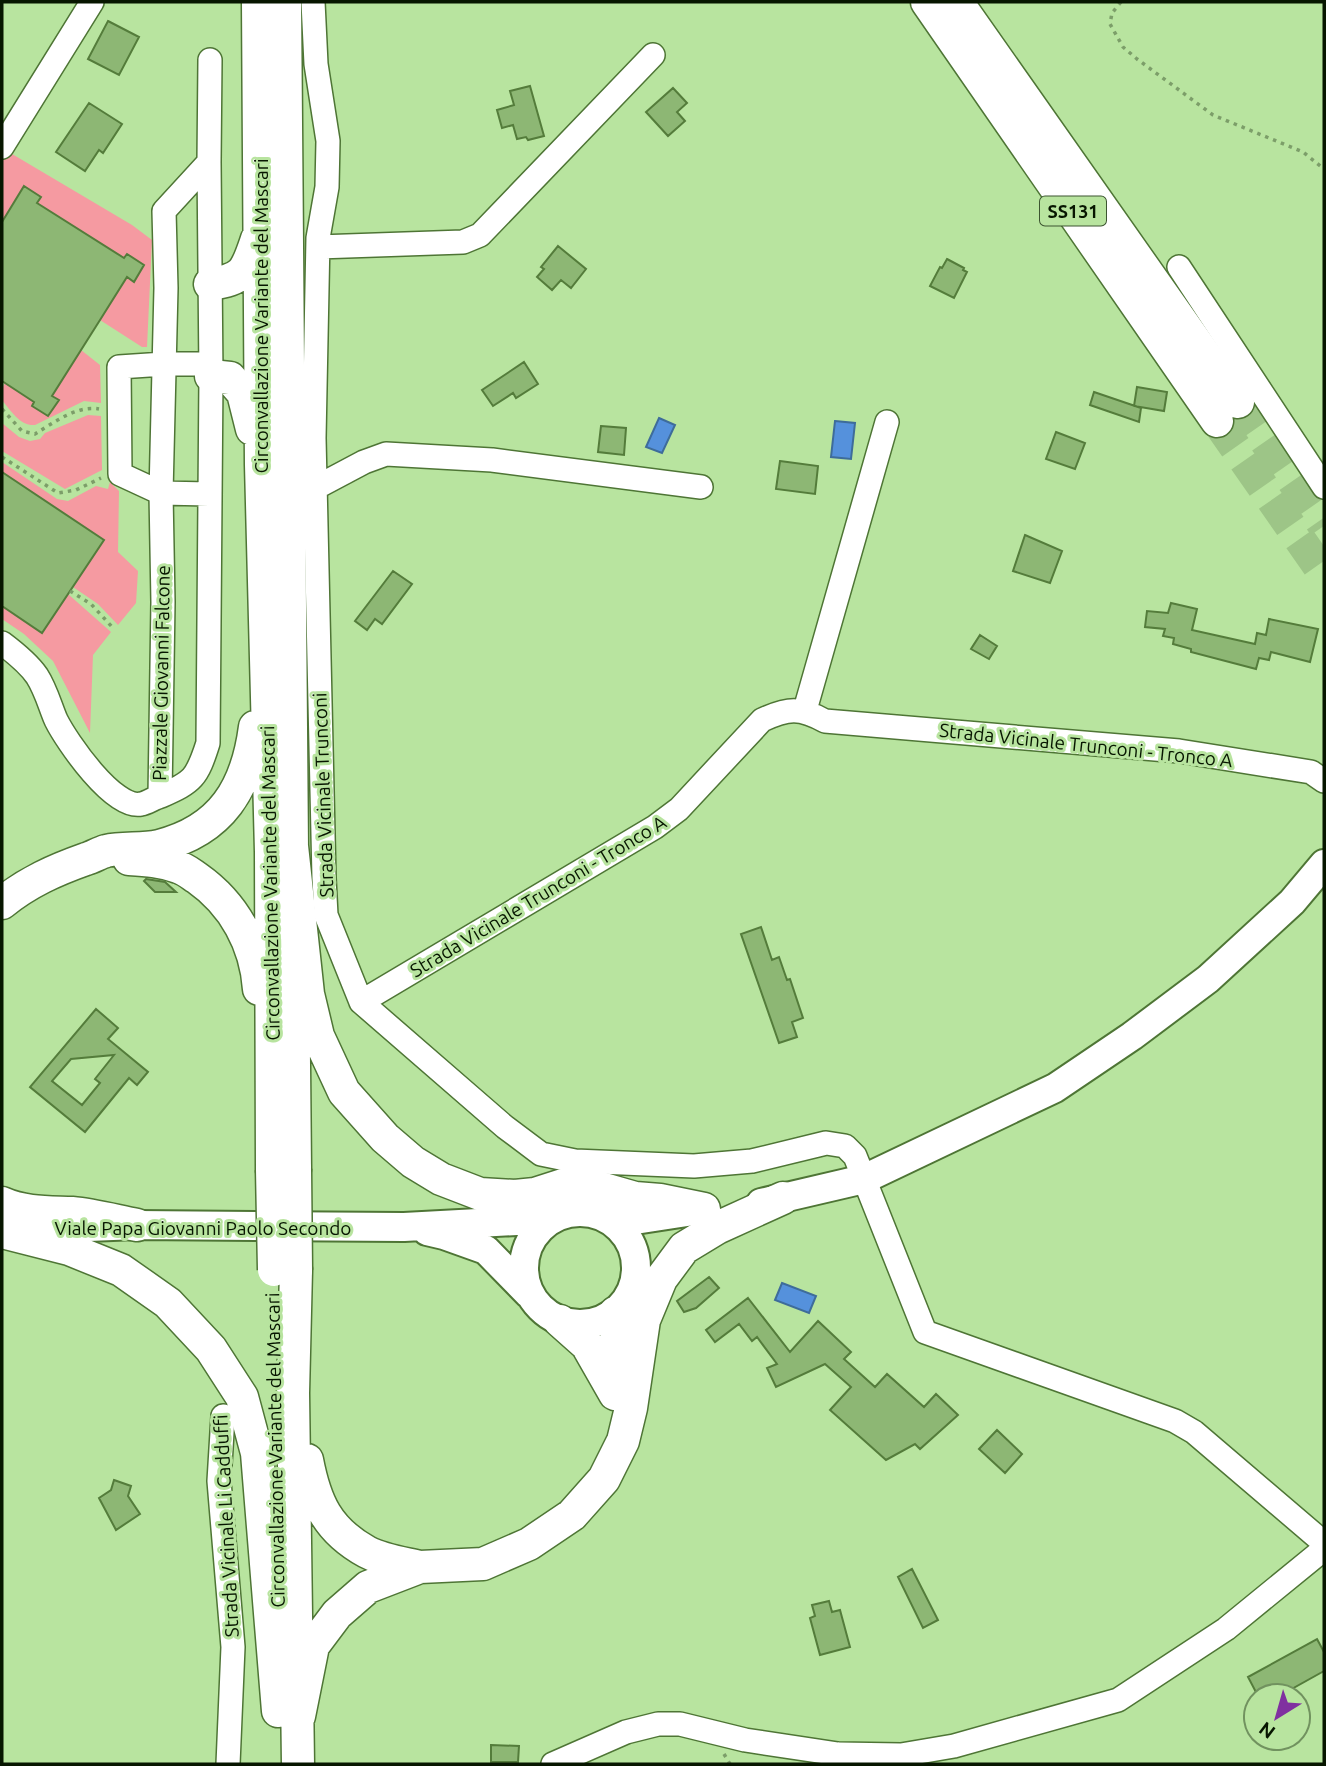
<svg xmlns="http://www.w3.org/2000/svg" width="1326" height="1766" font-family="Ubuntu,sans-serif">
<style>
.green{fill:#f59aa1}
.water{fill:#5591dc;stroke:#3e6c9a;stroke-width:2}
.building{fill:#8db774;stroke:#547c3b;stroke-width:2;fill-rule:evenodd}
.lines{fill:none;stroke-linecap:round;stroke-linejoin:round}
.highway-tunnel{stroke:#9dc587;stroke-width:32;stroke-dasharray:32 16;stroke-linecap:butt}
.minor-casing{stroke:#4e7535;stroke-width:26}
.major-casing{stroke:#4e7535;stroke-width:32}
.highway-casing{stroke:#4e7535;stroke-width:35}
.path{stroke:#7c9e69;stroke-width:3.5;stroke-dasharray:3.5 5;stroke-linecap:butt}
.minor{stroke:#fff;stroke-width:23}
.major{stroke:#fff;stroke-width:28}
.highway{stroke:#fff;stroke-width:32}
.highway-bridge-casing{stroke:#4e7535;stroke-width:35;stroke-linecap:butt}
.highway-bridge{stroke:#fff;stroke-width:32}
.labels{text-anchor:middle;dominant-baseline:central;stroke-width:6;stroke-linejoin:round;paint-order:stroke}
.shield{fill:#b8e49f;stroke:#3c5430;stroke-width:2}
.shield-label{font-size:18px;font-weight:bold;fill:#071600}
.street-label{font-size:19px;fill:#071600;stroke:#b8e49f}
</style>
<rect width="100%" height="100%" fill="#b8e49f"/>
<path class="green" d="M7 151 132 225 152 240 147 347H142L100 320 127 277 134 281 144 265 127 254 124 258 37 203 41 197 25 186 2 222V163Z
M81 350 100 365 101 403 84 401 35 425C20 426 11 411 2 400V389L5 383 34 402 32 406 48 416 58 400 52 396Z
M88 415 101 416 102 470 65 489 2 451V423L19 437 30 441 40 439 45 433Z
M2 462 57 499 68 501 96 486 108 489 110 482 119 491 118 552 138 571 136 603 118 625 98 604 73 587 104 540 2 472Z
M68 594 111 632 93 655 90 733 53 661 24 634 2 619V606L42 633Z"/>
<path class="water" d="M659 418 675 425 662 453 646 447Z
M835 421 855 423 851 459 831 457Z
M782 1283 816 1296 809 1313 775 1300Z"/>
<path class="building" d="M108 21 139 37 119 75 88 59Z
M530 86 544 136 528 140 526 137 517 139 513 125 502 128 497 110 514 105 510 91Z
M673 88 687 103 677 112 685 121 668 136 646 112Z
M89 103 122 124 103 153 99 150 85 171 56 152Z
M24 186 41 197 37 203 124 258 127 254 144 265 134 282 127 277 100 320 52 396 59 400 48 416 32 406 34 402 2 381V222Z
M558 246 586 269 571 288 561 280 552 290 537 277 544 269 541 267Z
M947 259 964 268 963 270 967 272 954 298 930 286 940 267 942 268Z
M524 362 538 384 516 398 513 393 493 406 482 390Z
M1137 387 1167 392 1164 411 1134 406Z
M1094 392 1141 408 1139 422 1090 405Z
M601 426 626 428 624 455 598 452Z
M1056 432 1085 443 1075 469 1046 459Z
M780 461 818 466 815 494 776 489Z
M2 472 104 540 42 633 2 606Z
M1025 535 1062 551 1050 583 1013 571Z
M393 571 412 584 382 624 375 619 367 630 355 621Z
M1171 603 1197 609 1192 630 1255 644 1257 633 1266 635 1269 619 1318 629 1310 662 1271 652 1269 660 1259 658 1256 669 1191 652V649L1173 644 1174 638 1163 636 1165 629 1145 627 1147 611 1168 613Z
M980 635 997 646 989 659 971 649Z
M146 879 165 882 176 892H155L144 881Z
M761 927 772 960 779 957 787 980 790 979 803 1018 792 1022 797 1037 779 1043 741 934Z
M96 1009 118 1028 108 1039 148 1072 137 1085 129 1078 85 1132 30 1087ZM114 1055 95 1079 100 1083 82 1105 52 1081 71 1059Z
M709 1277 719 1288 696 1308 684 1312 677 1301Z
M748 1298 790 1352 818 1321 851 1352 844 1359 875 1387 887 1374 924 1407 936 1394 958 1415 920 1449 915 1444 886 1460 830 1410 851 1387 825 1364 776 1387 767 1368 777 1364 757 1337 752 1341 739 1324 715 1342 706 1330Z
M997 1430 1022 1454 1005 1473 979 1449Z
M114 1480 131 1486 128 1496 140 1514 116 1530 99 1498 111 1490Z
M912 1569 938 1620 923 1628 898 1577Z
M829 1601 832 1612 840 1610 850 1647 820 1655 810 1618 815 1616 812 1605Z
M1317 1639 1324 1652V1671L1279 1696H1258L1248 1677Z
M491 1745 519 1746 518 1762H491Z"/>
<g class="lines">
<path class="highway-tunnel" d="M1238 402 1324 526
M1217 421 1324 574"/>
<defs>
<path id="minor" d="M313 2 316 64 328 141 327 187 318 238 314 438 324 878 326 915 361 1002 505 1127 541 1154 575 1161 694 1166 752 1161 826 1143 845 1146 855 1156 925 1332 1175 1421 1194 1432 1324 1543
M2 147 92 2
M318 247 463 242 480 235 653 55
M1179 267 1324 487
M315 488 364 462 386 454 492 460 701 487
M209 494 161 493 120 474 119 367 164 364H211
M2 643C14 652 28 663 37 676 46 690 50 706 56 720 67 742 114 810 141 804 147 803 154 798 161 796 193 782 197 778 208 743L211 376 209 162 210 60
M805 710 887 422
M160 796 163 602 161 493 166 288 164 211 209 162
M361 1002 655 827 679 809 762 720C788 708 800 707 825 721L1179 751 1311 772 1324 781
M223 1416 219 1481 233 1647 228 1764
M553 1764 626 1732 658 1724H680L745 1740 838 1754 901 1755 954 1746 1118 1700 1226 1629 1324 1549"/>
<path id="major" d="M761 1203 864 1179 1055 1088 1132 1036 1208 979 1292 902 1324 864
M524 1268a56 56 0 1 1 112 0a56 56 0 1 1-112 0Z
M607 1218 635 1220 700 1210
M15 1230 137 1225 404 1227 552 1219
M427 1231 444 1235 486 1250 529 1294"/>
<path id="highway" d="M258 2 261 465 271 852 272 1170
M285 2 292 849
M927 2 1217 421
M957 2 1238 402
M210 284C245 279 246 271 257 239
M211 376 230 378 243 393 252 429
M292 846 308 994 318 1036 344 1092 385 1138 413 1162 441 1179 480 1194 515 1196 535 1194 563 1185 575 1184 593 1186 635 1198 660 1200 704 1209
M129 859C146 860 162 861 178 867 185 869 191 874 197 878 234 904 256 944 259 989
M2 903C28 882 55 870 86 859 93 857 99 853 106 851 123 847 142 850 159 846 222 830 247 788 255 727
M293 960 295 1169
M2 1203C24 1213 49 1212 72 1213 94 1215 116 1221 137 1225
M2 1232 69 1249 121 1270 168 1303 211 1349 242 1397 257 1453 278 1711
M296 1270 293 1393 298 1764
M615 1313 620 1395
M560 1321 587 1345 615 1394
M307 1460C315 1502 327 1530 367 1552 382 1560 403 1563 420 1567
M299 1716 313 1646 337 1614 368 1587 420 1567 483 1564 529 1544 572 1515 604 1479 623 1441 631 1408 644 1320 661 1279 684 1248 717 1228 783 1198"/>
</defs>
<use href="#minor" class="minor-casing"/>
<use href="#major" class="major-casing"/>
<use href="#highway" class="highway-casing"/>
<path class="path" d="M1121 2 1112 13 1110 24 1123 47 1137 59 1213 115 1303 152 1324 169
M2 409 22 431 35 434C53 423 77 405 99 409
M2 457 58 493 76 490 101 478
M70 591 91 604 114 629
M724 1754 730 1764"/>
<use href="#minor" class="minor"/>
<use href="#major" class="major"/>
<use href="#highway" class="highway"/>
<defs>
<path id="highway-bridge" d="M295 1169 296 1270
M272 1170 274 1270"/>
</defs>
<use href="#highway-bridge" class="highway-bridge-casing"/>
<use href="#highway-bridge" class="highway-bridge"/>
</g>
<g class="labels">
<rect class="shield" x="1040" y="196.5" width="66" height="29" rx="5"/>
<g class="shield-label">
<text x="1073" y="211">SS131</text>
</g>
<g class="street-label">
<text transform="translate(261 316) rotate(-90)">Circonvallazione Variante del Mascari</text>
<text transform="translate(161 673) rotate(-89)">Piazzale Giovanni Falcone</text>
<text transform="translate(1086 745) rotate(6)">Strada Vicinale Trunconi - Tronco A</text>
<text transform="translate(323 795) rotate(-92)">Strada Vicinale Trunconi</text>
<text transform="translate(270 883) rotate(-91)">Circonvallazione Variante del Mascari</text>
<text transform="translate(538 896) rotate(-31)">Strada Vicinale Trunconi - Tronco A</text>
<text x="203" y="1228">Viale Papa Giovanni Paolo Secondo</text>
<text transform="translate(275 1450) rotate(-91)">Circonvallazione Variante del Mascari</text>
<text transform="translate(226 1526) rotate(-93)">Strada Vicinale Li Cadduffi</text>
</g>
</g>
<rect width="1326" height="1766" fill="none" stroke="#071600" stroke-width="7"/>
<g transform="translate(1277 1717) rotate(217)"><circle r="33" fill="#b8e49f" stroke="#71925f" stroke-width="2"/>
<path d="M0-5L12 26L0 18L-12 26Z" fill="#8030a0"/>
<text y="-10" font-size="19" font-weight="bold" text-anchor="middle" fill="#071600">N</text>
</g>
</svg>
